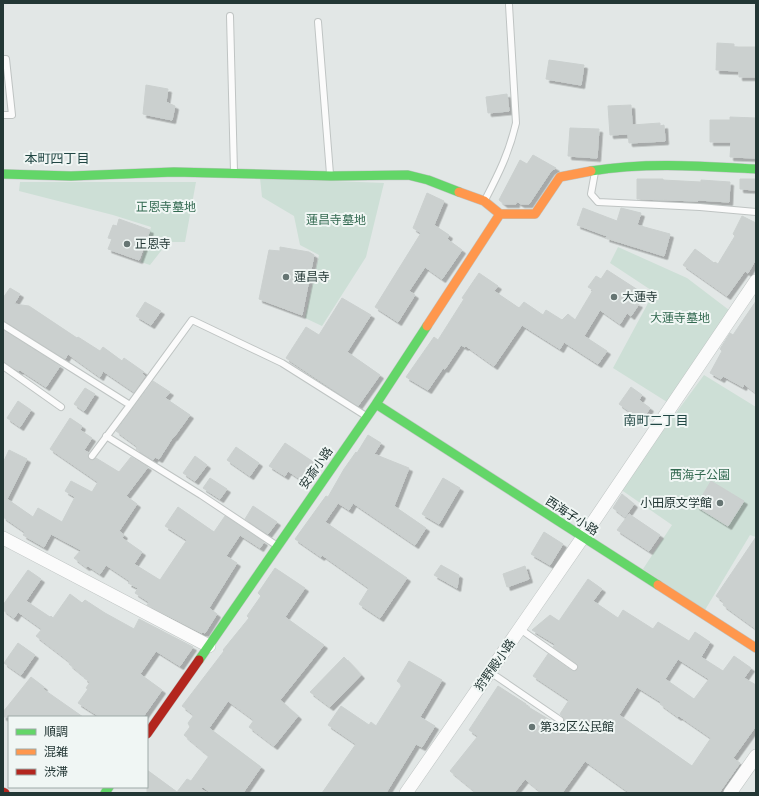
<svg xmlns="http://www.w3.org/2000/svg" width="759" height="796" font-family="'DM Sans','Noto Sans JP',sans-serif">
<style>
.green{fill:#cddfd6}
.building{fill:#cbd0cf;stroke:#cbd0cf;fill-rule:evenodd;filter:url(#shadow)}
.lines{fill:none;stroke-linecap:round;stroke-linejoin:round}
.lane-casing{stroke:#bfc4c3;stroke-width:8}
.street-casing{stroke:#bfc4c3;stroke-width:14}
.fast-casing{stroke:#bfc4c3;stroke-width:10}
.slow-casing{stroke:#bfc4c3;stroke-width:10}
.jam-casing{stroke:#bfc4c3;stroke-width:10}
.lane{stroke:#fbfbfb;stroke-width:6}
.street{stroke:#fbfbfb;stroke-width:13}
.fast{stroke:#63d668;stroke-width:9}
.slow{stroke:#ff974d;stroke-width:9}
.jam{stroke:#b3261e;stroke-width:9}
.poi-dot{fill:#667573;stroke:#f0f6f4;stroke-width:1.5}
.labels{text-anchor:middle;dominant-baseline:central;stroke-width:4;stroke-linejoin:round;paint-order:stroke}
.park-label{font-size:12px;fill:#326950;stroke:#f0f6f4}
.poi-label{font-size:12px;fill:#233735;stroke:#f0f6f4;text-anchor:start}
.street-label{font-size:12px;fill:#233735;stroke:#f0f6f4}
.neighbourhood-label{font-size:13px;fill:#214744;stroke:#f0f6f4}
</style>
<defs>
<filter id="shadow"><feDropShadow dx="3.5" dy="3.5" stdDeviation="0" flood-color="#0004"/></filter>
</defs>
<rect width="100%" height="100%" fill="#e2e7e6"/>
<path class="green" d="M260 178 384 183 366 257 322 326 305 318 319 255 300 245 294 216 262 197Z
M20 182H196L185 242H168L150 265 141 262 151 227 113 215 19 191Z
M618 247 687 278 729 310 667 402 613 368 654 292 610 263Z
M704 375 756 407V537L750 535 705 610 643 569 672 525 620 489Z"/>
<path class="building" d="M717 43 734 44V47H756V77H739V71L716 70Z
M549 60 584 65 581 85 546 79Z
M146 85 168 89 166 102 175 106 172 120 143 114Z
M507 94 509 111 488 113 486 97Z
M631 105 632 125 660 123V126L664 125 665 141 629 143 628 134 610 135 608 106Z
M730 117 756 118V158L730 157 731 142H710V120H730Z
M570 128 599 129 597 158 568 156Z
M533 155 556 168 551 171 529 204H521L516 201V204H504L499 200 520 160 527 164Z
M637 179H663V180L701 182V180L730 182 729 202 698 200V201L637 199Z
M740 179H756V190L740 189Z
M427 193 444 201 434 225 449 235 447 239 462 250 442 279 425 267 409 291 415 295 398 322 375 307 421 233 413 228Z
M583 208 617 221 621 208 641 213 637 225 670 234 664 256 606 238 607 236 577 225Z
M742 216 756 223V259L748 273 745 271 727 296 683 265 695 249 714 263 715 262 718 264 735 236 733 234Z
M119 219 150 230 139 260 108 249 112 239 108 238 113 225 117 226Z
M280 247 309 252 314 255 302 315 259 299 269 250 280 251Z
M607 270 641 292 634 302 639 304 631 316 627 313 620 324 600 310 584 336 607 351 598 364 564 342 560 349 522 325 494 366 466 346 465 347 461 345 445 369 443 368 428 390 406 377 434 337 438 340 464 299 462 298 479 273 498 286 494 291 519 308 524 302 543 315 546 310 562 320 568 314 575 320 593 290 588 287 596 276 601 279Z
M10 288 20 294 14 304 29 306 77 338 78 337 100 351 103 347 122 361 124 358 144 372 142 374 145 376 134 392 103 371 100 377 68 354 65 359 3 321V298Z
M342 298 371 315 347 352 380 375 358 406 286 358 306 327 319 335Z
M756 301V393L744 384 743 387 723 376 721 379 710 373 722 351 720 349 730 333 733 335Z
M145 302 161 311 151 325 136 316Z
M3 330 60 366 46 387 20 370 19 371 3 362Z
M153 381 170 392 165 398 190 415 174 437H173L159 459 155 457 153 460 136 449 138 447 116 431Z
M631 387 642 395 639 400 650 408 642 420 619 404Z
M85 388 95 394 84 411 74 404Z
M18 401 31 410 20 427 7 418Z
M70 418 82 426 80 430 92 438 84 450 89 453 88 456 90 460H93L96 458 119 472 131 457 148 467 126 496 137 504 119 531 124 535 122 538 142 552 134 564 160 580 187 540 165 526 178 507 214 532 225 516 264 542 260 548 240 535 226 556 237 563 209 608 217 614 205 633 203 632 202 633 147 605 149 602 135 593 138 588 128 583 130 581 106 565 100 574 88 566 86 567 74 558 81 550 51 534 44 547 23 535 25 532 3 517V463L9 450 27 459 7 499 33 517 38 508 62 522 75 497 65 491 71 481 92 492 98 482 50 449Z
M368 435 381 443 374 454 409 468 394 506 426 528 415 545 353 503 349 510 338 503 325 522 407 578 380 618 359 604 369 588 322 555 321 557 295 539 326 496 328 497 344 469 356 452 357 453Z
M285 443 315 463 303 481 288 471 285 476 269 466Z
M236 447 259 463 250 476 227 460Z
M195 456 207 465 195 481 183 473Z
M210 478 227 489 220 499 203 488Z
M443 478 460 488 439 524 422 514Z
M711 481 744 501 728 526 696 506Z
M622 494 634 504 625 517 613 508Z
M253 506 277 522 268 534 245 519Z
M629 514 660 535 649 551 617 530Z
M544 532 563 544 550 565 531 554Z
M756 537V629L723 605 724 602 716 596Z
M441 565 459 575 457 588 434 575Z
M525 566 529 579 507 587 503 574Z
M275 568 305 588 285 617 324 645 280 700 298 716 274 746 249 727 254 720 228 701 209 728 261 767 243 793H211L203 787 201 789 207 793H147V770L177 792 187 779 191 781 209 756 184 735 190 727 188 723 194 715 182 706 224 651 223 650 249 618 247 616 261 596 258 593Z
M28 570 41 579 26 601 50 617 51 616 53 618 70 594 82 603 85 600 105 613 134 629 139 619 193 647 180 666 156 651 140 674 162 690 143 717H100L78 703 88 689 86 688 90 682 84 678 85 677 69 664 70 662 36 636 42 629 18 612 14 618 3 610V605Z
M588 579 602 589 593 601 618 618 623 610 653 629 658 622 689 641 695 632 710 642 701 657 723 671 734 656 751 668 744 678 756 685V726L733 758 740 763 719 793H630L585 761 562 793H542L525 779 514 793H477L450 771 478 736 469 730 498 686 526 704 525 705 555 723V722L560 724 563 723 564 718 560 714 569 700 533 676 548 654 572 671 577 670 578 665 553 647 555 644 532 630 550 615 559 621ZM678 659 709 679 694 699 665 679ZM637 687 661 702 660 704 678 717 679 716 711 738 692 766 619 715Z
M18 643 35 655 21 675 4 663Z
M344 657 361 675 330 707 310 692Z
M409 661 442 680 420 717 435 726 422 747 416 744 386 793H322L356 744 328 725 341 706 369 725 371 722 376 726 402 685 397 681Z
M31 677 44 687 43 689 83 717H3V712Z"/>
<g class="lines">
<defs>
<path id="lane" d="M230 16 234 172
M318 22 330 174
M3 59H6L12 115H3
M595 172 591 194 598 202 700 207 756 212
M485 200C499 173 509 153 516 123L509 5
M3 325 130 405
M3 366 61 407
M106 436 201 495 276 545
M92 456 130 405 192 320 282 363 366 416
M520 629 574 667
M490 672 560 720"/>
<path id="street" d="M3 538 209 646
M406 793 583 537 756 281
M730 793 756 756"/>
<path id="fast" d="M591 171C645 162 701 166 756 169
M3 174 71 176 174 172 331 176 408 175 428 180 459 192
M376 404 658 585
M199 660 376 404 427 326
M105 793 109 787"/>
<path id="slow" d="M459 192 484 201 500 214H535L560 177 591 171
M427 326 500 214
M658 585 756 648"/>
<path id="jam" d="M147 734 199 660
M3 792 5 793"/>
</defs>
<use href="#lane" class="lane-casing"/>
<use href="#street" class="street-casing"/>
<use href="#fast" class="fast-casing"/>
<use href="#slow" class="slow-casing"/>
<use href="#jam" class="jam-casing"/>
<use href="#lane" class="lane"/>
<use href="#street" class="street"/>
<use href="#fast" class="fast"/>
<use href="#slow" class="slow"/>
<use href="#jam" class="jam"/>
</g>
<g class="poi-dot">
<circle cx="127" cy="244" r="4"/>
<circle cx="286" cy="277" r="4"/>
<circle cx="614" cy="297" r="4"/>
<circle cx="720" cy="503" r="4"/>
<circle cx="532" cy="727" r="4"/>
</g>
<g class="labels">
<g class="park-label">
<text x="166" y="207">正恩寺墓地</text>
<text x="336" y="220">蓮昌寺墓地</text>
<text x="680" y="318">大蓮寺墓地</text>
<text x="700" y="475">西海子公園</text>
</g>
<g class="poi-label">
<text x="135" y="244">正恩寺</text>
<text x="294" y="277">蓮昌寺</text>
<text x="622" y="297">大蓮寺</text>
<text x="712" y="503" text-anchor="end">小田原文学館</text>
<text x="540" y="727">第32区公民館</text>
</g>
<g class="street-label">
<text transform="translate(316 468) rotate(-55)">安斎小路</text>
<text transform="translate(572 516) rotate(33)">西海子小路</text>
<text transform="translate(495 665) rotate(-55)">狩野殿小路</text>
</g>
<g class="neighbourhood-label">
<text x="57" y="158">本町四丁目</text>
<text x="656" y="420">南町二丁目</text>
</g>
</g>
<rect width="759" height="796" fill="none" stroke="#233735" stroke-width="8"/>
<rect x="8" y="716" width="140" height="72" fill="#f0f6f4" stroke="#9eaaa8"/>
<rect x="16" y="729" width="20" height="6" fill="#63d668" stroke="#9eaaa8"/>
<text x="44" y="736" font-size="12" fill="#233735">順調</text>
<rect x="16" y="749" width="20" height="6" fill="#ff974d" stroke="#9eaaa8"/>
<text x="44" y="756" font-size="12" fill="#233735">混雑</text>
<rect x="16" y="769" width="20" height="6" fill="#b3261e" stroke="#9eaaa8"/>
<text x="44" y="776" font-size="12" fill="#233735">渋滞</text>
</svg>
